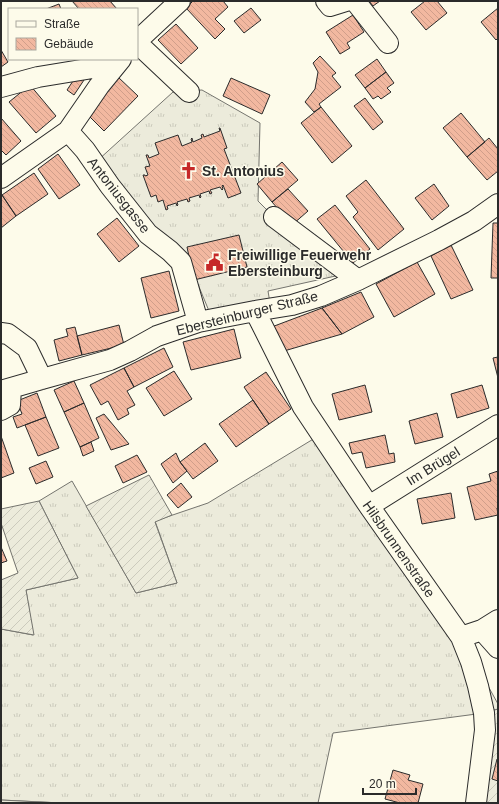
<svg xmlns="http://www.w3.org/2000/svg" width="499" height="804" font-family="Helvetica,sans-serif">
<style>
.grass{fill:url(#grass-tufts);stroke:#74746e}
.forest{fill:url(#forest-crowns);stroke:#74746e}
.garden{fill:url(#garden-furrows);stroke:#74746e}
.building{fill:url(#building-back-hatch);stroke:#2b2b2b}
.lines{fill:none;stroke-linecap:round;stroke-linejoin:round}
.minor-casing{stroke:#2b2b2b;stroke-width:22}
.minor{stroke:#fdfbea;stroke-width:20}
.labels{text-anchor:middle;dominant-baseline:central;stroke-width:3;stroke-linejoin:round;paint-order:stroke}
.poi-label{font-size:14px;font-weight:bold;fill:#2b2b2b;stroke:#fdfbea;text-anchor:start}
.street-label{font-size:14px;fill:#2b2b2b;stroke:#fdfbea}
</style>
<defs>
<pattern id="grass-tufts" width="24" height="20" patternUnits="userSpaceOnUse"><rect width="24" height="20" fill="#ecebdb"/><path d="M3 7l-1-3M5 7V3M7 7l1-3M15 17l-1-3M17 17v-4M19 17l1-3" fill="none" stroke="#cbcabc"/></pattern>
<pattern id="forest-crowns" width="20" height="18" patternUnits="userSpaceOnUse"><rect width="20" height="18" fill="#ecebdb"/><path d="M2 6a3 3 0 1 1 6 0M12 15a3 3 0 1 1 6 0" fill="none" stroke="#cbcabc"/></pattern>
<pattern id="garden-furrows" width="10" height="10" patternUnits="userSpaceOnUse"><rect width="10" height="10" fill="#ecebdb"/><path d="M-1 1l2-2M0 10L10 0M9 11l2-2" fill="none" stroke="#cbcabc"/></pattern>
<pattern id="building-back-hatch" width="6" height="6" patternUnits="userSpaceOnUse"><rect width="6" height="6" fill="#f2b8a0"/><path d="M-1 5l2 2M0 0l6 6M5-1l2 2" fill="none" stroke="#d09e8a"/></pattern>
</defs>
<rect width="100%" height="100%" fill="#fdfbea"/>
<path class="grass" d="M202 90 260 123 258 201 274 217 349 273 268 291 270 303 209 311 185 253 148 234 97 161 173 92Z
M315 438 461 637 498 704V709L484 713 333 733 318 803H61L1 800V629L33 635 26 590 78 578 39 501 72 481 136 593 177 583 155 521 208 503Z"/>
<path class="forest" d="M1 800 61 803H1Z"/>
<path class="garden" d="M149 475 172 515 155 522 177 583 136 593 86 506Z
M39 501 78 578 26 590 34 635 1 629V580L18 573 1 523V509Z
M498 709V803H475L484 713Z"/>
<path class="building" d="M72 1H110L117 9H79Z
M193 1H223L228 7 215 19 225 29 215 39 186 8Z
M369 1H380L373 6Z
M425 1H437L447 13 426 30 411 12Z
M59 4 61 9H46Z
M251 8 261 20 244 33 234 21Z
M498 8V38L496 40 481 22Z
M353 15 364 32 347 43 350 48 340 54 326 32Z
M176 24 198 48 181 64 158 40Z
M1 50 8 62 1 67Z
M320 56 336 73 332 76 341 87 319 104 321 107 314 112 305 102 315 89 318 72 313 63Z
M377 59 386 72 365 88 355 75Z
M79 72 86 77 74 95 67 90Z
M386 72 394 83 387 88 391 92 381 99 378 96 373 99 365 88Z
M118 77 138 96 104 131 85 112Z
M231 78 270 95 262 114 223 96Z
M30 85 56 116 36 133 9 102Z
M365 98 383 122 373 130 354 106Z
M321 107 352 146 332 163 301 123Z
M461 113 485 142 467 157 443 128Z
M1 118 21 141 6 155 1 150Z
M219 128H220L227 148 224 149 241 193 228 198 223 185 222 186 223 189 222 190 220 187 210 190 212 193 210 194 209 191 200 194 201 197 200 198 199 195 189 198 190 201 188 202 187 199 177 202 178 205 177 206 176 203 167 206 168 209 166 210 163 200 158 202 156 195 151 197 143 175H145V176L148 175 145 167 150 166 146 155H148L149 158 159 154 155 143 178 135 182 146 192 142 191 139 192 138 193 142 202 138 201 135 203 134 204 137 220 131Z
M489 138 498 149V171L487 180 467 157Z
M58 154 80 185 59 199 38 169Z
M282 162 298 180 272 202 257 184Z
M34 173 48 194 16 216 2 195Z
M366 180 404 229 378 250 353 217 358 212 346 196Z
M434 184 449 206 432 220 415 198Z
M288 189 308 211 292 225 272 202Z
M2 195 16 216 1 228V196Z
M335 205 370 249 353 263 317 219Z
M117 218 139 246 119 262 97 234Z
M493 223H498V278H491Z
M239 235 247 267 194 280 187 247Z
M451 245 473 290 451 299 431 256Z
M417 262 435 294 394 317 376 284Z
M169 271 179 311 151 318 141 278Z
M361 292 374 317 342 334 322 308Z
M322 308 342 334 284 351 269 328Z
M119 325 124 345 82 355 77 336Z
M75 327 82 355 59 361 54 340 68 336 66 329Z
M234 329 241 358 191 370 183 342Z
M164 348 173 367 134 387 124 368Z
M498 357V378L493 358Z
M124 368 134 387 127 391 135 405 127 409 129 414 118 420 108 401 101 405 90 385Z
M174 371 192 399 164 416 146 388Z
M266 372 291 409 269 424 244 387Z
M74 381 84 403 64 412 54 390Z
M365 385 372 412 339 420 332 394Z
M482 385 489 408 457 418 451 394Z
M37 393 46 417 17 428 13 417 22 414 17 401Z
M253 400 269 424 236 447 219 424Z
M84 403 99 438 80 447 64 412Z
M437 413 443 437 415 444 409 421Z
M104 414 129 444 111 450 96 418Z
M46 417 59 448 38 456 25 425Z
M385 435 389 454 394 453 395 462 366 468 362 452 352 454 349 443Z
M1 436 14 473 1 478Z
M91 442 94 451 83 456 80 447Z
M205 443 218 461 193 479 180 462Z
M176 453 180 462 187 471 173 483 161 464Z
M137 455 147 472 123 483 115 466Z
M46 461 53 477 36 484 29 468Z
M498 471V507L497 508 498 515 475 520 467 487 491 481 489 474Z
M181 483 192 497 178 508 167 495Z
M451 493 455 518 422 524 417 499Z
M1 547 7 561 1 563Z
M497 759H498V781L492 779Z
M393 770 410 775 408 780 423 784 418 803H400L385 799Z"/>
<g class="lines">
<defs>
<path id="minor" d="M326 1 330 6 346 1
M355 1 388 43
M137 41 180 1
M137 43 189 92
M1 87 38 77 99 67H114
M68 131 85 150 110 186 148 234 170 251 181 262 198 322
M1 178 68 131 99 86 121 59
M274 217 358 280
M255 311 303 407 369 506 461 637 471 662 478 686 484 713 485 730 476 803
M1 333 8 334 27 348 42 379
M1 391 42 379 110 360 130 351 157 336 198 322 255 311 292 305 321 296 358 280 439 240 474 221 498 204
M1 410 10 405 11 388
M369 506 498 425
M482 630 498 648
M461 637 482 630 498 620"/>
</defs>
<use href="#minor" class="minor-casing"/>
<use href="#minor" class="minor"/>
</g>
<defs>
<symbol id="church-bare" viewBox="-9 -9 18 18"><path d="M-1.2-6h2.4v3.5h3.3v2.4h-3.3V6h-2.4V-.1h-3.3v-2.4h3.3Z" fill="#c62828" stroke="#fdfbea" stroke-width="2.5" paint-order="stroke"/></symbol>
<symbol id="civic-bare" viewBox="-9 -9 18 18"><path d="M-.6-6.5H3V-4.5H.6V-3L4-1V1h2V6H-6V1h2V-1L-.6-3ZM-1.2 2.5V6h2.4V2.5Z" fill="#c62828" stroke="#fdfbea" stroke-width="2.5" paint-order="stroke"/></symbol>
</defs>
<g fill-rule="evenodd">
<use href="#church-bare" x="176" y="158" width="25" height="25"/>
<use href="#civic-bare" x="202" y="250" width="25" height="25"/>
</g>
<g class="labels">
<g class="poi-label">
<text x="202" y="171">St. Antonius</text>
<text x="228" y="255">Freiwillige Feuerwehr<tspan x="228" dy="16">Ebersteinburg</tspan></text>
</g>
<g class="street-label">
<text transform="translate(119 195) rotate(52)">Antoniusgasse</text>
<text transform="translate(247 313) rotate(-14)">Ebersteinburger Straße</text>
<text transform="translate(433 466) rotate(-32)">Im Brügel</text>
<text transform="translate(399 549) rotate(55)">Hilsbrunnenstraße</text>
</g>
</g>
<rect width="499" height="804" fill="none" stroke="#2b2b2b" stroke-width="4"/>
<rect x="8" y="8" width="130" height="52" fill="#fdfbea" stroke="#a9a89e"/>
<rect x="16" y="21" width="20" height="6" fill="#fdfbea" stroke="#a9a89e"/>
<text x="44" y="28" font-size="12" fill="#2b2b2b">Straße</text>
<rect x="16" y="38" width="20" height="12" fill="url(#building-back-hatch)" stroke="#a9a89e"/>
<text x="44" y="48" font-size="12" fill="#2b2b2b">Gebäude</text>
<path d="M363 788v6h53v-6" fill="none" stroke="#2b2b2b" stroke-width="2"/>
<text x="369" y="788" font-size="12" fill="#2b2b2b" stroke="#fdfbea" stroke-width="3" paint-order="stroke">20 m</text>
</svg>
